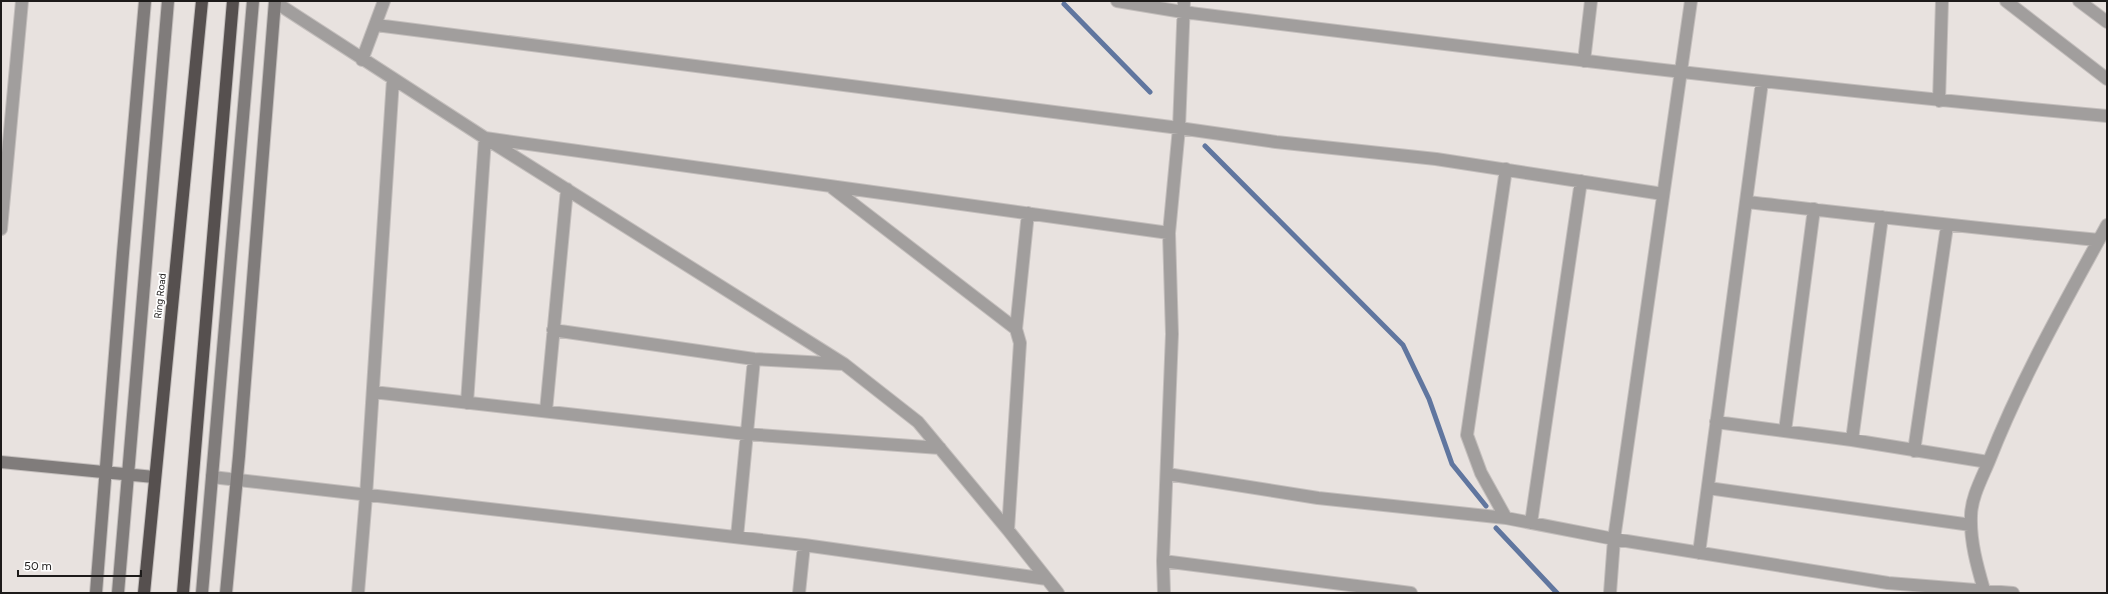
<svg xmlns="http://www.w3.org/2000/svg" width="2108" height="594" font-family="Figtree,sans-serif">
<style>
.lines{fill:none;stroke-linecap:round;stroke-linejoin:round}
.stream{stroke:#60769f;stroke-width:5}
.street-casing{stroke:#c3bebc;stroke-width:14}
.secondary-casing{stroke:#c3bebc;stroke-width:14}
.highway-casing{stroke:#c3bebc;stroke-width:14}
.street{stroke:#a19e9d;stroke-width:12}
.secondary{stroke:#807c7b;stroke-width:12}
.highway{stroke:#56504f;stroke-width:12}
.labels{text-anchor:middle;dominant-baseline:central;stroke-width:3.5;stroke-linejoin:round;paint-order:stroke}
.street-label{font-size:10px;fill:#1d1b1a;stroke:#fff}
</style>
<rect width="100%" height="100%" fill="#e8e2df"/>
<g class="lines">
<path class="stream" d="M1064 4 1150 92
M1205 146 1403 345 1429 399 1452 464 1486 506
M1496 528 1557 593"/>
<defs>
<path id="street" d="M1117 1 1183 12C1491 50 1798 88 2107 116
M2006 1 2107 79
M2079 1 2107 22
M275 2 485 138 844 364 918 422 1008 530 1047 579
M376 25 1179 128 1276 142 1436 159 1663 194
M362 60 384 1
M1584 61 1591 1
M1939 101 1942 1
M1506 169 1467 435 1481 473 1506 518
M830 186 1016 329 1020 343 1008 530
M1747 202C1864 215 1981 229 2099 240
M1 229 22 1
M1016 329 1028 213
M553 330 754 359 844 364
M373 392 746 434 940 448
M467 403 485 138 1169 233
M546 411 567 189
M1716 422 1852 440 1988 462
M1785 431 1814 209
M1852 440 1882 217
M1914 451 1947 226
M1167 474 1318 498 1506 518 1614 539 1888 583 2013 593
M212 477 804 545 1047 579 1058 593
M1708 488 1971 525
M1531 523 1581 181
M737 537 754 359
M1699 553 1762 82
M1163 561 1411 593
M1984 590C1977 566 1970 541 1971 516 1971 498 1982 478 1989 461 2021 379 2065 302 2107 225
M358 593 366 496 393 79
M799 593 804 545
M1164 593 1163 561 1172 334 1169 233 1179 128 1184 1
M1610 593 1614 539 1691 1"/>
<path id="secondary" d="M1 462 154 477
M96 593 123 253 145 1
M118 593 168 1
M202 593 253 1
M226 593 239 456 275 1"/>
<path id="highway" d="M144 593 202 1
M183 593 233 1"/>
</defs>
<use href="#street" class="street-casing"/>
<use href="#secondary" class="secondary-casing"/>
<use href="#highway" class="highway-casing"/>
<use href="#street" class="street"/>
<use href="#secondary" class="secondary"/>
<use href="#highway" class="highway"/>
</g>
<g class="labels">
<g class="street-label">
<text transform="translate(160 296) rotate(-84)">Ring Road</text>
</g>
</g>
<rect width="2108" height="594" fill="none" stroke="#1d1b1a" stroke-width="4"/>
<path d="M18 570v6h123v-6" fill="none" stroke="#1d1b1a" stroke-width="2"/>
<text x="24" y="570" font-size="12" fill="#1d1b1a" stroke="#ffffff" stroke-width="3" paint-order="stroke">50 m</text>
</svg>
